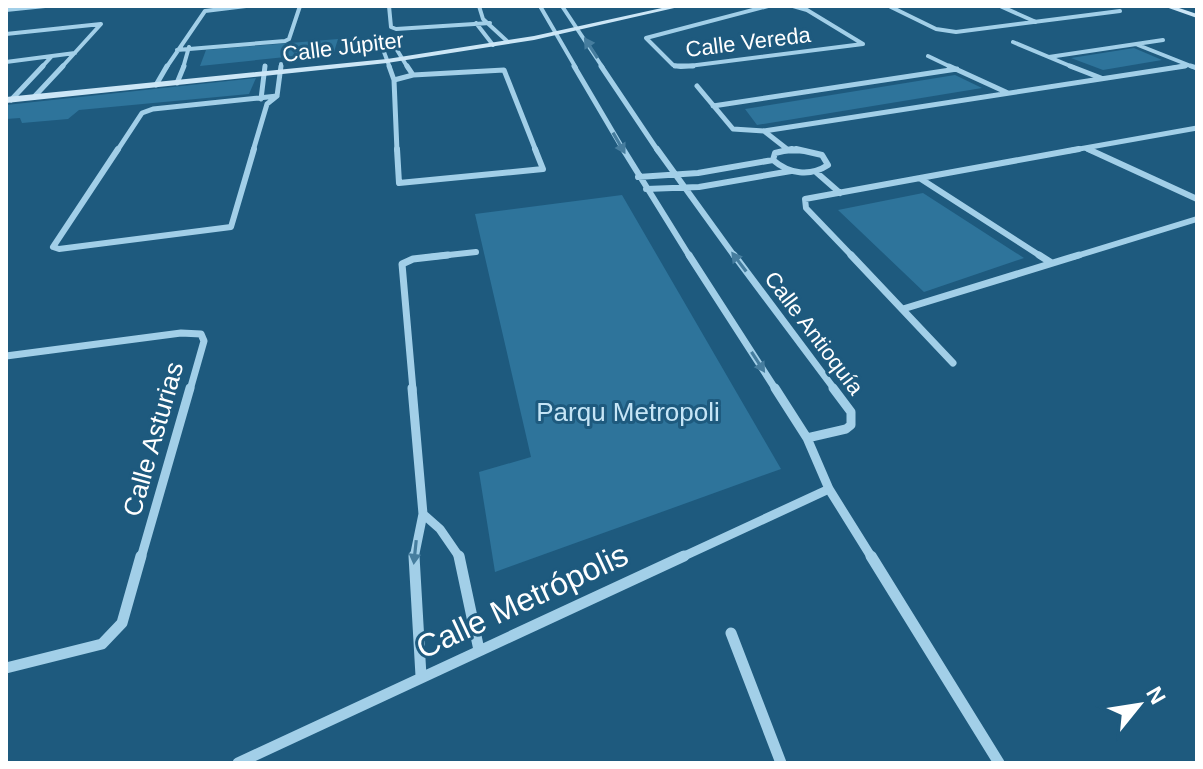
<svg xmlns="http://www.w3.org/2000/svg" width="1203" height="769" font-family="Arial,sans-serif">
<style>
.green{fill:#2e749b}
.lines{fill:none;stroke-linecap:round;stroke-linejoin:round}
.street-far5{stroke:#a2cfe8;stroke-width:4}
.street-far4{stroke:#a2cfe8;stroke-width:5}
.street-far3{stroke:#a2cfe8;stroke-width:6}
.street-far2{stroke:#a2cfe8;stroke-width:7}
.street-far1{stroke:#a2cfe8;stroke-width:9}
.street{stroke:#a2cfe8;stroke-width:11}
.secondary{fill:#cce6f6;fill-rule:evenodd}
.oneway{fill:#467d9e}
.labels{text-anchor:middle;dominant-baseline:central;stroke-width:6;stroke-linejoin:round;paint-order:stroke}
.far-street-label{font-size:22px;fill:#fff;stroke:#1e5a7e}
.park-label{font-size:26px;fill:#c6e5f6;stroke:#1e5a7e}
.street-label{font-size:26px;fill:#fff;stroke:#1e5a7e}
.near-street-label{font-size:32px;fill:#fff;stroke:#1e5a7e}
</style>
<rect width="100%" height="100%" fill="#1e5a7e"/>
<path class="green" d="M338 39 334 52 200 66 206 50Z
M1134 48 1162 60 1103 70 1071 58Z
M955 75 982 88 757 125 745 109Z
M256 78 249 94 79 110 68 119 22 123 20 118 6 119V105Z
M923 193 1024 258 924 292 838 210Z
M622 195 781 469 495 572 479 472 531 457 475 214Z"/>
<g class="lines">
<path class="street-far5" d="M389 6 391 27 396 29 490 23
M479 6 483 19 508 42
M540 6 576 68
M562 6 603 68
M768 6 646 38 673 65 681 67 863 44 807 10 793 6
M889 6 936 29 956 32 1120 11
M1000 6 1036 22
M6 10 45 6
M476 23 493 45
M6 34 101 24 61 68
M1013 42 1075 68
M1138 45 1196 68
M177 50 285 41 289 39 300 6
M397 50 408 68
M384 52 390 68
M928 56 953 68
M1049 57 1163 40
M6 62 75 53
M41 68 52 56
M166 68 205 11 246 6
M183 68 189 47
M281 68V64
M1172 68 1188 65"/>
<path class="street-far4" d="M389 66 394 80
M407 66 413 75
M574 66 624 151
M601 66 658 151
M675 66H693
M949 66 1008 93
M1070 66 1101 78
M1191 66 1197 68
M394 80 397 151
M394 80 413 75 504 70 536 151
M177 83 184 66
M156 85 167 66
M697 86 733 129 764 131 1185 66
M277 96 281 66
M34 97 63 66
M261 99 265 66
M11 100 43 66
M713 106 957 69
M764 131 787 149
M1085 148 1092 151
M117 151 142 113 153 109 277 96
M253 151 267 104 277 96
M783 151H805
M1068 151 1197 128"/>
<path class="street-far3" d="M118 149 53 247 59 249 231 227 254 149
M397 149 399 183 543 169 535 149
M623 149 690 257
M657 149 735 257
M792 149 775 153 773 160C789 174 810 177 828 165L822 155 796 149
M1088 149 1197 199
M816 172 840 193
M638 177 698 173 773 160
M921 179 1042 257
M646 189 699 187 791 171
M430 257 476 252
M853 257 806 208 805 199 1079 149
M1073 257 1197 219"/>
<path class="street-far2" d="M689 255 776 390
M734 255 835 390
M851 255 953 363
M1039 255 1050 262
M903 309 1079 255
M6 356 181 333 201 334 204 341 190 390
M413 390 402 264 413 259 448 255"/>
<path class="street-far1" d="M412 388 423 514 414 558
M775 388 807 438 829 489 872 558
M807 438 846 429 851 425V412L833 388
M423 514 440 529 460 558
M141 558 190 388
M680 558 829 489"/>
<path class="street" d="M414 556 421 676
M459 556 479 650
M871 556 999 763
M731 633 781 763
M6 668 102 644 122 623 141 556
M238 763 684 556"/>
<path class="secondary" d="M671 6H683L534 40 387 63 6 103V97L387 59 534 36Z
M1163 6H1173L1197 14V18Z"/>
</g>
<defs><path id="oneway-solid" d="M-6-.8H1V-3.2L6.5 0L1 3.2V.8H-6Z" transform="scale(2)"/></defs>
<g class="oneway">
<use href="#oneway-solid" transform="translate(591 48) rotate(-123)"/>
<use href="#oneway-solid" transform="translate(619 143) rotate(60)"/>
<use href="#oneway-solid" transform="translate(739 262) rotate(-127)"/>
<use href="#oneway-solid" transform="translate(758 362) rotate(57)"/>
<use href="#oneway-solid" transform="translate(415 552) rotate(96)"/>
</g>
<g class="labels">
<g class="far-street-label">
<text transform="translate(748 42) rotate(-7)">Calle Vereda</text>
<text transform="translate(343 47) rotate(-7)">Calle Júpiter</text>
<text transform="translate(814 333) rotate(53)">Calle Antioquía</text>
</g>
<g class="park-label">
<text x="628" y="412">Parqu Metropoli</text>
</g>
<g class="street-label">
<text transform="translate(153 439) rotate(-74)">Calle Asturias</text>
</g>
<g class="near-street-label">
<text transform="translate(522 601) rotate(-25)">Calle Metrópolis</text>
</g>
</g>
<rect width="1203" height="769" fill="none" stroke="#ffffff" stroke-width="16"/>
<g transform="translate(1139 705) rotate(60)" stroke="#1e5a7e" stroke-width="6" paint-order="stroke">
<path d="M0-6L14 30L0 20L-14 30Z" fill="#ffffff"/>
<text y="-12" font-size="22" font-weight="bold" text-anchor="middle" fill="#ffffff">N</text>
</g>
</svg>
